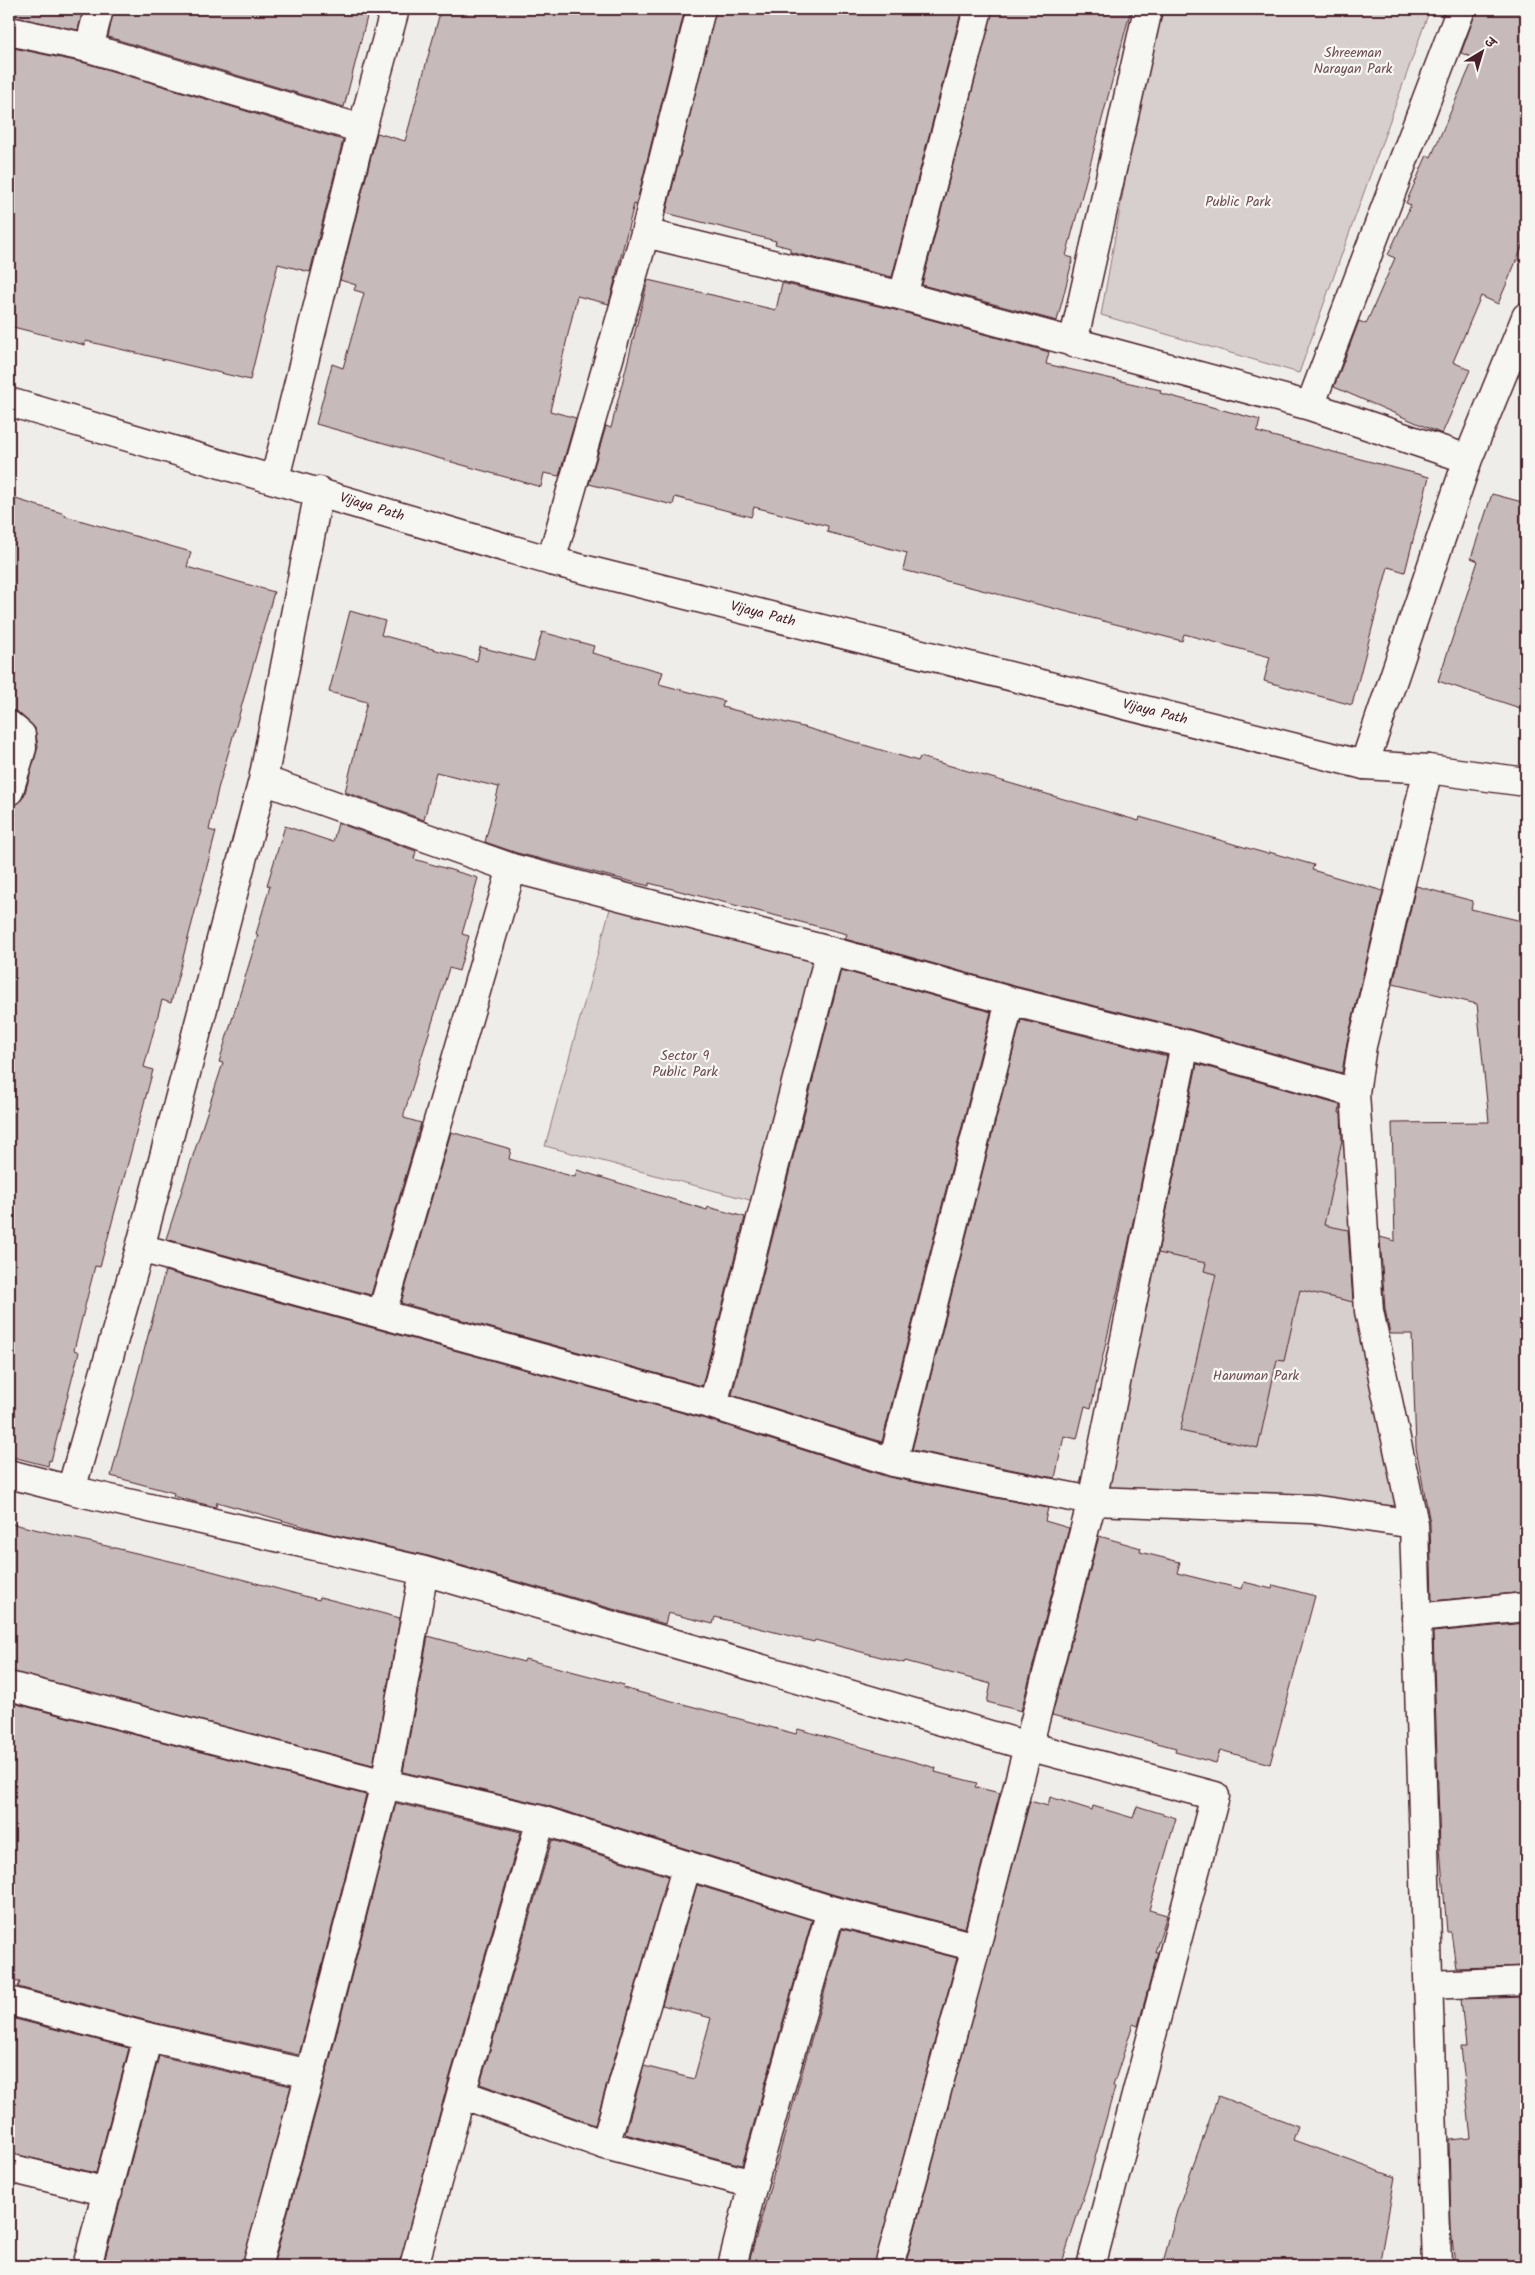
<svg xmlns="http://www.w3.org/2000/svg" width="1535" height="2275" font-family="Kalam,'Playpen Sans Deva',sans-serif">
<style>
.green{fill:#d7cfce;stroke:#90777c}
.building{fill:#c6babb;stroke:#4a1f2b}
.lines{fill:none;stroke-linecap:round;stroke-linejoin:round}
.street-casing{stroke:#4a1f2b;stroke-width:31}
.secondary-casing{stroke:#4a1f2b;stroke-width:31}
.street{stroke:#f6f6f2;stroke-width:28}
.secondary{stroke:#f6f6f2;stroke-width:28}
.labels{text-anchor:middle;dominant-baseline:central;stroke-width:4.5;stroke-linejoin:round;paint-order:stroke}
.park-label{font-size:14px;fill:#6d4b54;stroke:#f6f6f2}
.street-label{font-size:14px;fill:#4a1f2b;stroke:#f6f6f2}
</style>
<rect width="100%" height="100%" fill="#efedea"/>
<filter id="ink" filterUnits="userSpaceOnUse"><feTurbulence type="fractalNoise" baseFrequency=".02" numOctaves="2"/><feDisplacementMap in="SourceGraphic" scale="10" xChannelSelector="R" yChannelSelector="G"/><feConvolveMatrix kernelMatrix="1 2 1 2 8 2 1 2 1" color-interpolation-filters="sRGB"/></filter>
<g filter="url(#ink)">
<path class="green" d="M1158 9H1430L1299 373 1101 315 1149 47Z
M614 894 830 951 765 1204 545 1146Z
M1185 1044 1355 1093 1414 1524 1092 1501Z"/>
<path class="building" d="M9 9H83L78 30 9 16Z
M114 9H369L344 107 108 37Z
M441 9H685L636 205 634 204 609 304 577 296 550 411 576 418 559 476 544 473 541 487 316 424 332 364 343 368 364 293 354 290 356 285 340 280 377 133 405 141Z
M716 9H962L892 277 790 252V248L775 244 776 241 666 213Z
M993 9H1131L1066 256 1073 258 1057 321 922 285Z
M1477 9H1526V238L1498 304 1481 296 1453 362 1470 370 1442 434 1334 387 1359 321 1366 324 1395 258 1388 255 1411 205 1406 203 1427 155 1431 157 1474 58 1461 53Z
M9 47 85 63 343 140 310 272 278 264 250 380 86 341 85 345 9 326Z
M648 280 776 310 782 283 899 311 1049 352 1046 364 1161 390 1160 393 1260 420 1257 432 1429 477 1405 572 1388 567 1352 705 1264 681 1270 657 1184 634 1182 641 903 570 907 553 827 532 828 526 754 507 751 517 675 497 673 505 589 484 606 426 611 428Z
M1492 494 1526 503V710L1438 681 1478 561 1471 558Z
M9 497 65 514V516L191 552 187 567 274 592 218 789 209 830 216 832 171 1003 162 1000 144 1067 153 1070 100 1267 95 1266 74 1350 79 1352 51 1461 49 1460 48 1466 9 1456V841L16 814 9 812V806L19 803 24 796 38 747 35 728 19 713 9 710Z
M350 611 385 621 381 635 477 661 480 647 534 661 542 632 594 646 592 653 663 672 659 684 724 701 722 707 807 728 918 761 920 757 1139 821 1140 817 1268 854 1269 852 1314 865 1312 870 1383 891 1347 1042 1342 1073 1189 1029 1014 986 845 939 847 934 649 883V886L517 853 485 842 499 787 436 772 424 820 345 792 367 702 329 692Z
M338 823 416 851 414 859 478 878 462 934 469 936 459 971 449 968 404 1114V1118L421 1123 371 1295 166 1239 223 1063 219 1062 258 935 256 934 270 886 267 885 285 826 333 842Z
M1416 886 1473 901 1471 909 1526 922V1592L1432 1601 1430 1523 1416 1448 1412 1334H1390L1385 1309 1380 1237 1395 1241 1392 1123 1489 1122 1477 1004 1393 984Z
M841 970 991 1012 882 1442 732 1395Z
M1021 1020 1167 1056 1128 1246 1091 1408 1085 1406 1077 1439 1064 1436 1055 1478 912 1450Z
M1197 1064 1340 1105 1339 1113H1341L1342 1140 1324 1225 1348 1230 1353 1302 1300 1290 1284 1361 1277 1360 1258 1448 1180 1431 1216 1274 1204 1271 1206 1263 1158 1253Z
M451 1132 511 1149 509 1159 575 1177 577 1170 707 1210 708 1207 745 1217 702 1386 401 1303Z
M165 1271 709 1420 888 1477 1048 1508 1045 1521 1069 1528 1021 1711 987 1702 991 1684 905 1661 904 1663 815 1640 814 1642 715 1617 713 1624 668 1613 665 1624 428 1556 327 1533 217 1502 216 1507 199 1503 173 1496 174 1493 111 1476Z
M9 1523 204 1569 319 1600 320 1597 400 1618 373 1765 9 1671Z
M1099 1536 1141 1548 1140 1552 1180 1562 1177 1573 1242 1589 1244 1582 1272 1589 1273 1585 1315 1596 1270 1764 1220 1750 1216 1763 1175 1752 1176 1748 1052 1715Z
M1526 1623V1966L1456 1968 1451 1932H1447L1440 1848 1433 1632Z
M428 1636 524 1662 525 1659 624 1685 623 1688 796 1734 798 1729 936 1768 935 1772 977 1783 975 1787 1000 1793 965 1928 835 1895 545 1805 403 1772Z
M9 1702 366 1795 299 2055 152 2022 18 1987 20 1982 9 1981Z
M1050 1797 1092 1810 1093 1806 1133 1818 1137 1806 1176 1818 1149 1910 1167 1915 1155 1952H1158L1138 2026 1133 2024 1113 2086 1115 2087 1090 2176 1061 2266H905L1030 1801 1048 1806Z
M396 1803 521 1832 446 2090 399 2266H273L325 2078Z
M552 1840 668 1876 595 2125 480 2084Z
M697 1885 812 1920 742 2165 625 2134 644 2066 694 2079 711 2018 662 2005Z
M842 1929 957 1958 874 2266H748Z
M1526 1997V2266H1455L1451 2228 1449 2140 1471 2138 1461 2047H1466L1461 1999Z
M11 2018 129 2048 96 2173 9 2153V2027Z
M159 2056 291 2086 242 2266H103Z
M1218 2096 1298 2126 1293 2140 1395 2177 1379 2266H1162L1177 2211Z"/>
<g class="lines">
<defs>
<path id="street" d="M9 31 89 48 362 129
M89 48 99 9
M645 233 903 296 1310 406 1468 459
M903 296 978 9
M1073 343 1148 9
M1310 406 1461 9
M275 478 362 129 395 9
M319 491 263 780 140 1248 71 1490 424 1571 1028 1746 1215 1796 1091 2266
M551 561 645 233 701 9
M9 725 21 735 22 748 9 791
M1364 765 1468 459 1526 317
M1428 769 1362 1046 1355 1093 1369 1311 1414 1524 1437 2266
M263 780 512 868 830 951 1010 1001 1185 1044 1355 1093
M140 1248 713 1405 893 1462 1092 1501 1185 1044
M382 1313 512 868
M713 1405 830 951
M893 1462 1010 1001
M9 1474 71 1490
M1416 1618 1526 1607
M9 1686 385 1784 541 1820 831 1910 976 1947 889 2266
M976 1947 1092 1501 1311 1509 1414 1524
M1428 1985 1526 1981
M9 2001 148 2037 310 2074
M461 2094 605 2145 753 2184 831 1910
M605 2145 687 1865
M9 2168 108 2192
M87 2266 148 2037
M257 2266 310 2074 385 1784 424 1571
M414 2266 461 2094 541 1820
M732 2266 753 2184"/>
<path id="secondary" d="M9 402 551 561 1364 765 1428 769 1526 782"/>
</defs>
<use href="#street" class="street-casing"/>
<use href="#secondary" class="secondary-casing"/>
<use href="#street" class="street"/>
<use href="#secondary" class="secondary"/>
</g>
</g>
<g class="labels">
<g class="park-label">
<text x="1353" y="53">Shreeman<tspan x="1353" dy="16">Narayan Park</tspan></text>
<text x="1238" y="202">Public Park</text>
<text x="685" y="1056">Sector 9<tspan x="685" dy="16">Public Park</tspan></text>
<text x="1256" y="1376">Hanuman Park</text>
</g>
<g class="street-label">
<text transform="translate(372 507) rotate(17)">Vijaya Path</text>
<text transform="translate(763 614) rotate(14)">Vijaya Path</text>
<text transform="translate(1155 712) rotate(14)">Vijaya Path</text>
</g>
</g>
<rect width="1535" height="2275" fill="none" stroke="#f6f6f2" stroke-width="30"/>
<rect x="15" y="15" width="1505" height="2245" fill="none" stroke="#4a1f2b" stroke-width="2" filter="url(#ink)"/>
<g transform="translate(1482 52) rotate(38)" stroke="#f6f6f2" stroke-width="4" paint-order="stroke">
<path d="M0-4L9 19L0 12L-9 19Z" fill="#4a1f2b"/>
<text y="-8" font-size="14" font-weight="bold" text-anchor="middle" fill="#4a1f2b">उ</text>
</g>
</svg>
